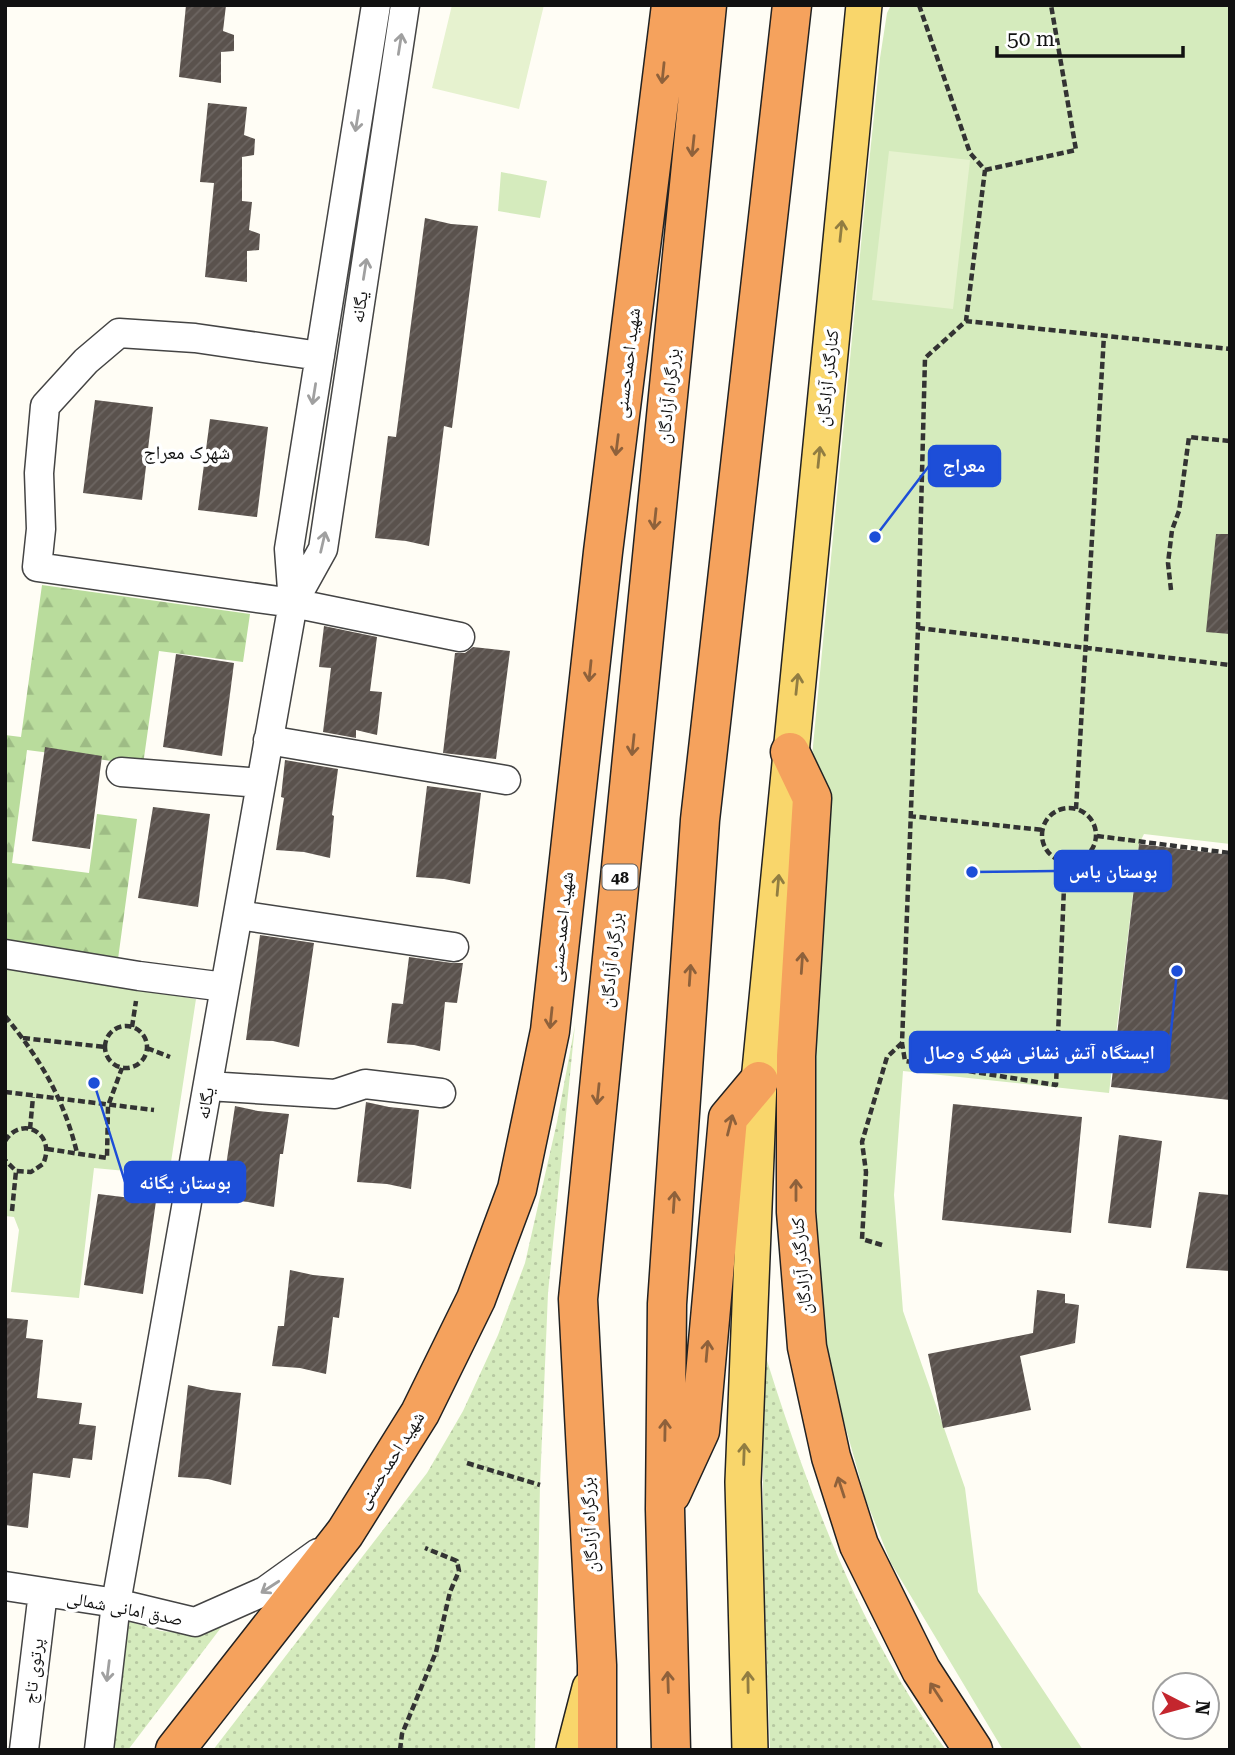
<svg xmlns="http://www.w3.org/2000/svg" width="1235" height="1755" font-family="'Roboto Serif','Noto Naskh Arabic',serif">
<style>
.grass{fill:url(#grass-dots)}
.forest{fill:url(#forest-firs)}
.park{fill:#d5ebbd}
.pitch{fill:#e6f2cf}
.building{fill:url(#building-hatch)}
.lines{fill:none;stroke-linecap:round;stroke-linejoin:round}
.minor-casing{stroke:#444;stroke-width:31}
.major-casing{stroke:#222;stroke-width:38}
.highway-casing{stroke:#222;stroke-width:41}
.path{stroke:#333;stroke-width:4.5;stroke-dasharray:7 3.5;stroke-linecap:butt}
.minor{stroke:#fff;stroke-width:28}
.major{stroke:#f9d66b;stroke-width:35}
.highway{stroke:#f5a25d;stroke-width:38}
.oneway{stroke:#a0a0a0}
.oneway2{stroke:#8e613b}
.oneway3{stroke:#917d42}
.labels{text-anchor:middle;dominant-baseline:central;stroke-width:7;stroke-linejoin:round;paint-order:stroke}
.shield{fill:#fff;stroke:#585858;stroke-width:2}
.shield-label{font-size:16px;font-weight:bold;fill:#111}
.street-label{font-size:18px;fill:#111;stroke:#fff}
.neighbourhood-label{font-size:19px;fill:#111;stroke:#fff}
.leader{fill:none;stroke:#1d4ed8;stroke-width:2.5}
.callout-dot{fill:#1d4ed8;stroke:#fff;stroke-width:2.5}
.callout{fill:#1d4ed8;stroke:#1d4ed8;stroke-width:2.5}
.callout-label{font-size:19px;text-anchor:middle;font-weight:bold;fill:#fff}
</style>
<defs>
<pattern id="grass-dots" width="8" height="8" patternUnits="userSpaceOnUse" patternTransform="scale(1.75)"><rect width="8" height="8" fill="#d5ebbd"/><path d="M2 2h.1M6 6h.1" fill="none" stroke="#b6c8a1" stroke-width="1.8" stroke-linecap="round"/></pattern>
<pattern id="forest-firs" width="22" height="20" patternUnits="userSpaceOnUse" patternTransform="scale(1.75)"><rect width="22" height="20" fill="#b9dc9c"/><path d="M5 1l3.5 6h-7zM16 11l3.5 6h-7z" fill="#9ebc85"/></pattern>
<pattern id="building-hatch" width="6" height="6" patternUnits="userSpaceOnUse" patternTransform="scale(1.75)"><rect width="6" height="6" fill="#5a524d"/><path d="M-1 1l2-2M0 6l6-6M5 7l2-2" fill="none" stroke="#6d6662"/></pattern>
</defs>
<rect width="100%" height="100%" fill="#fffdf5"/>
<path class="grass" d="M575 1025 548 1293 540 1485 535 1750H213L427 1473 463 1411 498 1335 525 1263 557 1122Z
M763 1348C807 1488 858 1631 946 1750H770L763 1552Z
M127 1621 161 1631 189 1634 223 1625 128 1750H111Z"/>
<path class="forest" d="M42 585 250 614 243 662 159 651 143 765 27 750 12 863 89 873 97 814 137 819 118 959 5 943V735L21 737Z"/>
<path class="park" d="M891 5H1230V844L1144 834 1139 844 1109 1093 903 1071 894 1195 903 1311 965 1488 978 1592 1083 1750H1003L891 1563 866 1500 818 1329 806 900 811 767 866 192 880 58 887 13Z
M501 172 547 181 540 218 498 211Z
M7 966 196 999 169 1175 94 1168 79 1298 11 1292 19 1230 14 1217 5 1216Z"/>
<path class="pitch" d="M452 5H544L519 109 432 88Z
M889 151 970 160 953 309 872 300Z"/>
<path class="building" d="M186 5H226L223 31 234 35V51L221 52V83L179 77Z
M208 103 247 107 244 135 255 139 254 155 242 157V201L252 202 249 230 260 234 259 250 247 251V282L205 277 214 183 200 182Z
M425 218 451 224 478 226 452 428 444 426 429 546 406 541 375 538 388 436 396 437Z
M95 400 153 407 142 500 83 493Z
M210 419 268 427 257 517 198 510Z
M1216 534H1230V634L1206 632Z
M324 626 377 637 370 691 382 692 377 735 356 730V738L323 732 331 668 319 667Z
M473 647 510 651 496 759 443 753 455 653H465Z
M176 654 234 663 222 756 163 747Z
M45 747 102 756 90 849 32 841Z
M285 760 338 769 332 815 334 816 330 858 304 852 276 850 284 798 281 797Z
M427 786 481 793 470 884 444 879 416 877Z
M153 807 210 814 198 907 138 898Z
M1139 844 1230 855V1100L1111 1087Z
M260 935 314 943 299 1047 273 1041 246 1040Z
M409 957 452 963H463L457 1003 445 1002 440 1051 414 1045 387 1043 392 1003 403 1004Z
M366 1102 389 1107 419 1110 411 1189 387 1184 357 1182Z
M953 1104 1082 1117 1071 1233 942 1220Z
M235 1106 258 1111 289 1114 283 1154H280L274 1207 248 1202 221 1199Z
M1119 1135 1162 1141 1151 1228 1108 1223Z
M1199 1192 1230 1195V1271L1186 1268Z
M98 1194 156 1201 143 1294 84 1285Z
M290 1270 313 1275 344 1278 339 1318 333 1317 326 1374 300 1368 272 1366 278 1326H284Z
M1037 1290 1065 1294V1303L1079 1305 1075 1343 1020 1356 1031 1410 943 1428 928 1354 1033 1333Z
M5 1318 28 1320 26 1338 43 1340 37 1398 82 1403 79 1424 96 1426 92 1460 73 1458 70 1478 33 1473 28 1528 5 1525Z
M188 1385 211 1390 241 1393 231 1485 208 1479 178 1477Z"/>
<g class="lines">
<defs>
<path id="minor" d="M320 356 195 338 119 333 86 361 45 406 39 473 41 529 37 567 293 603 460 637
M293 603 323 549 405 5
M268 740 506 780
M121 772 261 783
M238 915 454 947
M5 954 139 976 225 987
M208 1086 335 1094 365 1084 441 1093
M5 1586 116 1603 195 1622 265 1591 318 1553
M24 1750 43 1592
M99 1750 116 1603 293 603 289 549 376 5"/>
<path id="major" d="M574 1750 590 1688
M750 1750 743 1482 759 1081 864 5"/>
<path id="highway" d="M790 752 812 798 796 1056V1212L807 1347 831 1457 859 1545 921 1670 973 1750
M671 1494 700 1431 728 1118 759 1081
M175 1750 345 1533 420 1413 476 1299 517 1189 550 1031 603 552 671 5
M597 1750V1665L578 1299 707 5
M671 1750 665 1509 667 1304 700 820 792 5"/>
</defs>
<use href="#minor" class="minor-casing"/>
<use href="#major" class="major-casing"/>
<use href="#highway" class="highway-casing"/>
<path class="path" d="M919 5 970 153 985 170 966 321
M985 170 1076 150 1051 5
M1171 590 1168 563 1172 530 1179 511 1189 437 1230 441
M918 628 1230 665
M1042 835a27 27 0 1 1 54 0a27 27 0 1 1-54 0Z
M1076 809 1104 335
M909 816 1043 830
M1097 836 1230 853
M1065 862 1056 1085 905 1061 902 1043 918 628 925 358 966 321 1230 349
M5 1016C41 1060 64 1099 77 1153
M105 1047a21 21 0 1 1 42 0a21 21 0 1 1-42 0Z
M132 1027 136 1001
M23 1038 105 1047
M147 1048 170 1057
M5 1092 154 1110
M30 1129 33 1097
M5 1141C22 1114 57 1134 43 1164L31 1172 16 1171 5 1160
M47 1149 107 1158 108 1106 122 1068
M12 1211 16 1171
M882 1245 862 1239 866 1172 862 1142 887 1057 902 1043
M467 1463 540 1485
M400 1750 402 1734 436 1652 450 1592 459 1571 457 1561 425 1548"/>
<use href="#minor" class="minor"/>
<use href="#major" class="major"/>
<use href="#highway" class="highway"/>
</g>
<defs><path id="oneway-shaft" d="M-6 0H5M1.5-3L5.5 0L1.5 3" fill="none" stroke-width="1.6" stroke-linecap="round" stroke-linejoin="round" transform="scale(1.75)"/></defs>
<g class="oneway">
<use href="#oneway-shaft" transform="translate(400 44) rotate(-81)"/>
<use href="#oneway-shaft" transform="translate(357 121) rotate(99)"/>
<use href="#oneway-shaft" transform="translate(365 269) rotate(-81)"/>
<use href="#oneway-shaft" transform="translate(314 394) rotate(99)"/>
<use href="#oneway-shaft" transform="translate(323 542) rotate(-77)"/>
<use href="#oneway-shaft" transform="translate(270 1587) rotate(147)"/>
<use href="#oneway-shaft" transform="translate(108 1671) rotate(97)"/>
</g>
<g class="oneway2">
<use href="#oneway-shaft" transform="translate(663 73) rotate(96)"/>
<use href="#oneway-shaft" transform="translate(693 146) rotate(96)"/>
<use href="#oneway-shaft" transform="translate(617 445) rotate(97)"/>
<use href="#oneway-shaft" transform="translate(655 519) rotate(96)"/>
<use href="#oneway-shaft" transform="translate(590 671) rotate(96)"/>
<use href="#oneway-shaft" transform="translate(633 745) rotate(96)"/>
<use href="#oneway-shaft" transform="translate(802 963) rotate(-86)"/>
<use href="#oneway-shaft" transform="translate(690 975) rotate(-86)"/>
<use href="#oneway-shaft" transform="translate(551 1018) rotate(96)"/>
<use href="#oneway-shaft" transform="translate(598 1094) rotate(96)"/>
<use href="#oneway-shaft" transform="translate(730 1125) rotate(-76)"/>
<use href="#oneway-shaft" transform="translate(796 1190) rotate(-90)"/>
<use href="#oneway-shaft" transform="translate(674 1202) rotate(-86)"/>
<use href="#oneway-shaft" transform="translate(707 1351) rotate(-85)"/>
<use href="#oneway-shaft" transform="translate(665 1430) rotate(-89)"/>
<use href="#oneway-shaft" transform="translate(841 1487) rotate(-108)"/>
<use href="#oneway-shaft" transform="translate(668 1682) rotate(-92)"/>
<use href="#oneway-shaft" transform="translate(936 1692) rotate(-123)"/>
</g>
<g class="oneway3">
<use href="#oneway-shaft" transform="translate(841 231) rotate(-84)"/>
<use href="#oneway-shaft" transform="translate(819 457) rotate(-84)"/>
<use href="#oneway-shaft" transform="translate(797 684) rotate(-84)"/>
<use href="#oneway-shaft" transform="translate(778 885) rotate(-85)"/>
<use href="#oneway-shaft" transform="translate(744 1454) rotate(-88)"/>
<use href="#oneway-shaft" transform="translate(748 1682) rotate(-91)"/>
</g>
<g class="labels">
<rect class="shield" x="602.5" y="864.5" width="35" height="25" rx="5"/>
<g class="shield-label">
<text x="620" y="877">48</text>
</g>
<g class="street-label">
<text transform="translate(359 307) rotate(-81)">یگانه</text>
<text transform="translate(627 363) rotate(-83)">شهید احمدحسنی</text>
<text transform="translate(827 378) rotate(-84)">کنارگذر آزادگان</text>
<text transform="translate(668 396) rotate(-84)">بزرگراه آزادگان</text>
<text transform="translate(561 927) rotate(-84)">شهید احمدحسنی</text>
<text transform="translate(611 960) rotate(-84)">بزرگراه آزادگان</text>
<text transform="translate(205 1103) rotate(-80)">یگانه</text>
<text transform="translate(801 1266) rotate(-95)">کنارگذر آزادگان</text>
<text transform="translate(390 1460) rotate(-58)">شهید احمدحسنی</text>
<text transform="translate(589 1525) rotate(-93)">بزرگراه آزادگان</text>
<text transform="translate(125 1608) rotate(11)">صدق امانی شمالی</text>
<text transform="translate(33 1671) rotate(-83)">پرتوی تاج</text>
</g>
<g class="neighbourhood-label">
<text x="187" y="452">شهرک معراج</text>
</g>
</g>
<path class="leader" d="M875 537L929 466M972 872L1055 871M1177 971L1169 1052M94 1083L125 1182"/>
<g class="callout-dot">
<circle cx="875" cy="537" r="7"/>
<circle cx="972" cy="872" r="7"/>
<circle cx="1177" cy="971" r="7"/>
<circle cx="94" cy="1083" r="7"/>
</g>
<g class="callout">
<rect x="929" y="446" width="71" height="40" rx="7"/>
<rect x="1055" y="851" width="116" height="40" rx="7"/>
<rect x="910" y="1032" width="259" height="40" rx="7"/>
<rect x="125" y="1162" width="120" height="40" rx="7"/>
</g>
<g class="callout-label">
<text x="964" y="472">معراج</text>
<text x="1113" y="878">بوستان یاس</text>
<text x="1039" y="1059">ایستگاه آتش نشانی شهرک وصال</text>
<text x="185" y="1189">بوستان یگانه</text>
</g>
<rect width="1235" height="1755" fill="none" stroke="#111111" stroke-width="14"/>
<g transform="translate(1186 1706) rotate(96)"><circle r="33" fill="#ffffff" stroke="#a0a0a0" stroke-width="2"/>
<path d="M0-5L12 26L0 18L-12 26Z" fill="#c4262e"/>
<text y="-10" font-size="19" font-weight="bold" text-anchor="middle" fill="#111111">N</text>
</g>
<path d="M997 46v10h186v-10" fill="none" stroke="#111111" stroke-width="3.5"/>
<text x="1007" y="46" font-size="21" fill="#111111" stroke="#ffffff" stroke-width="5" paint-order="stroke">50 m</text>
</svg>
